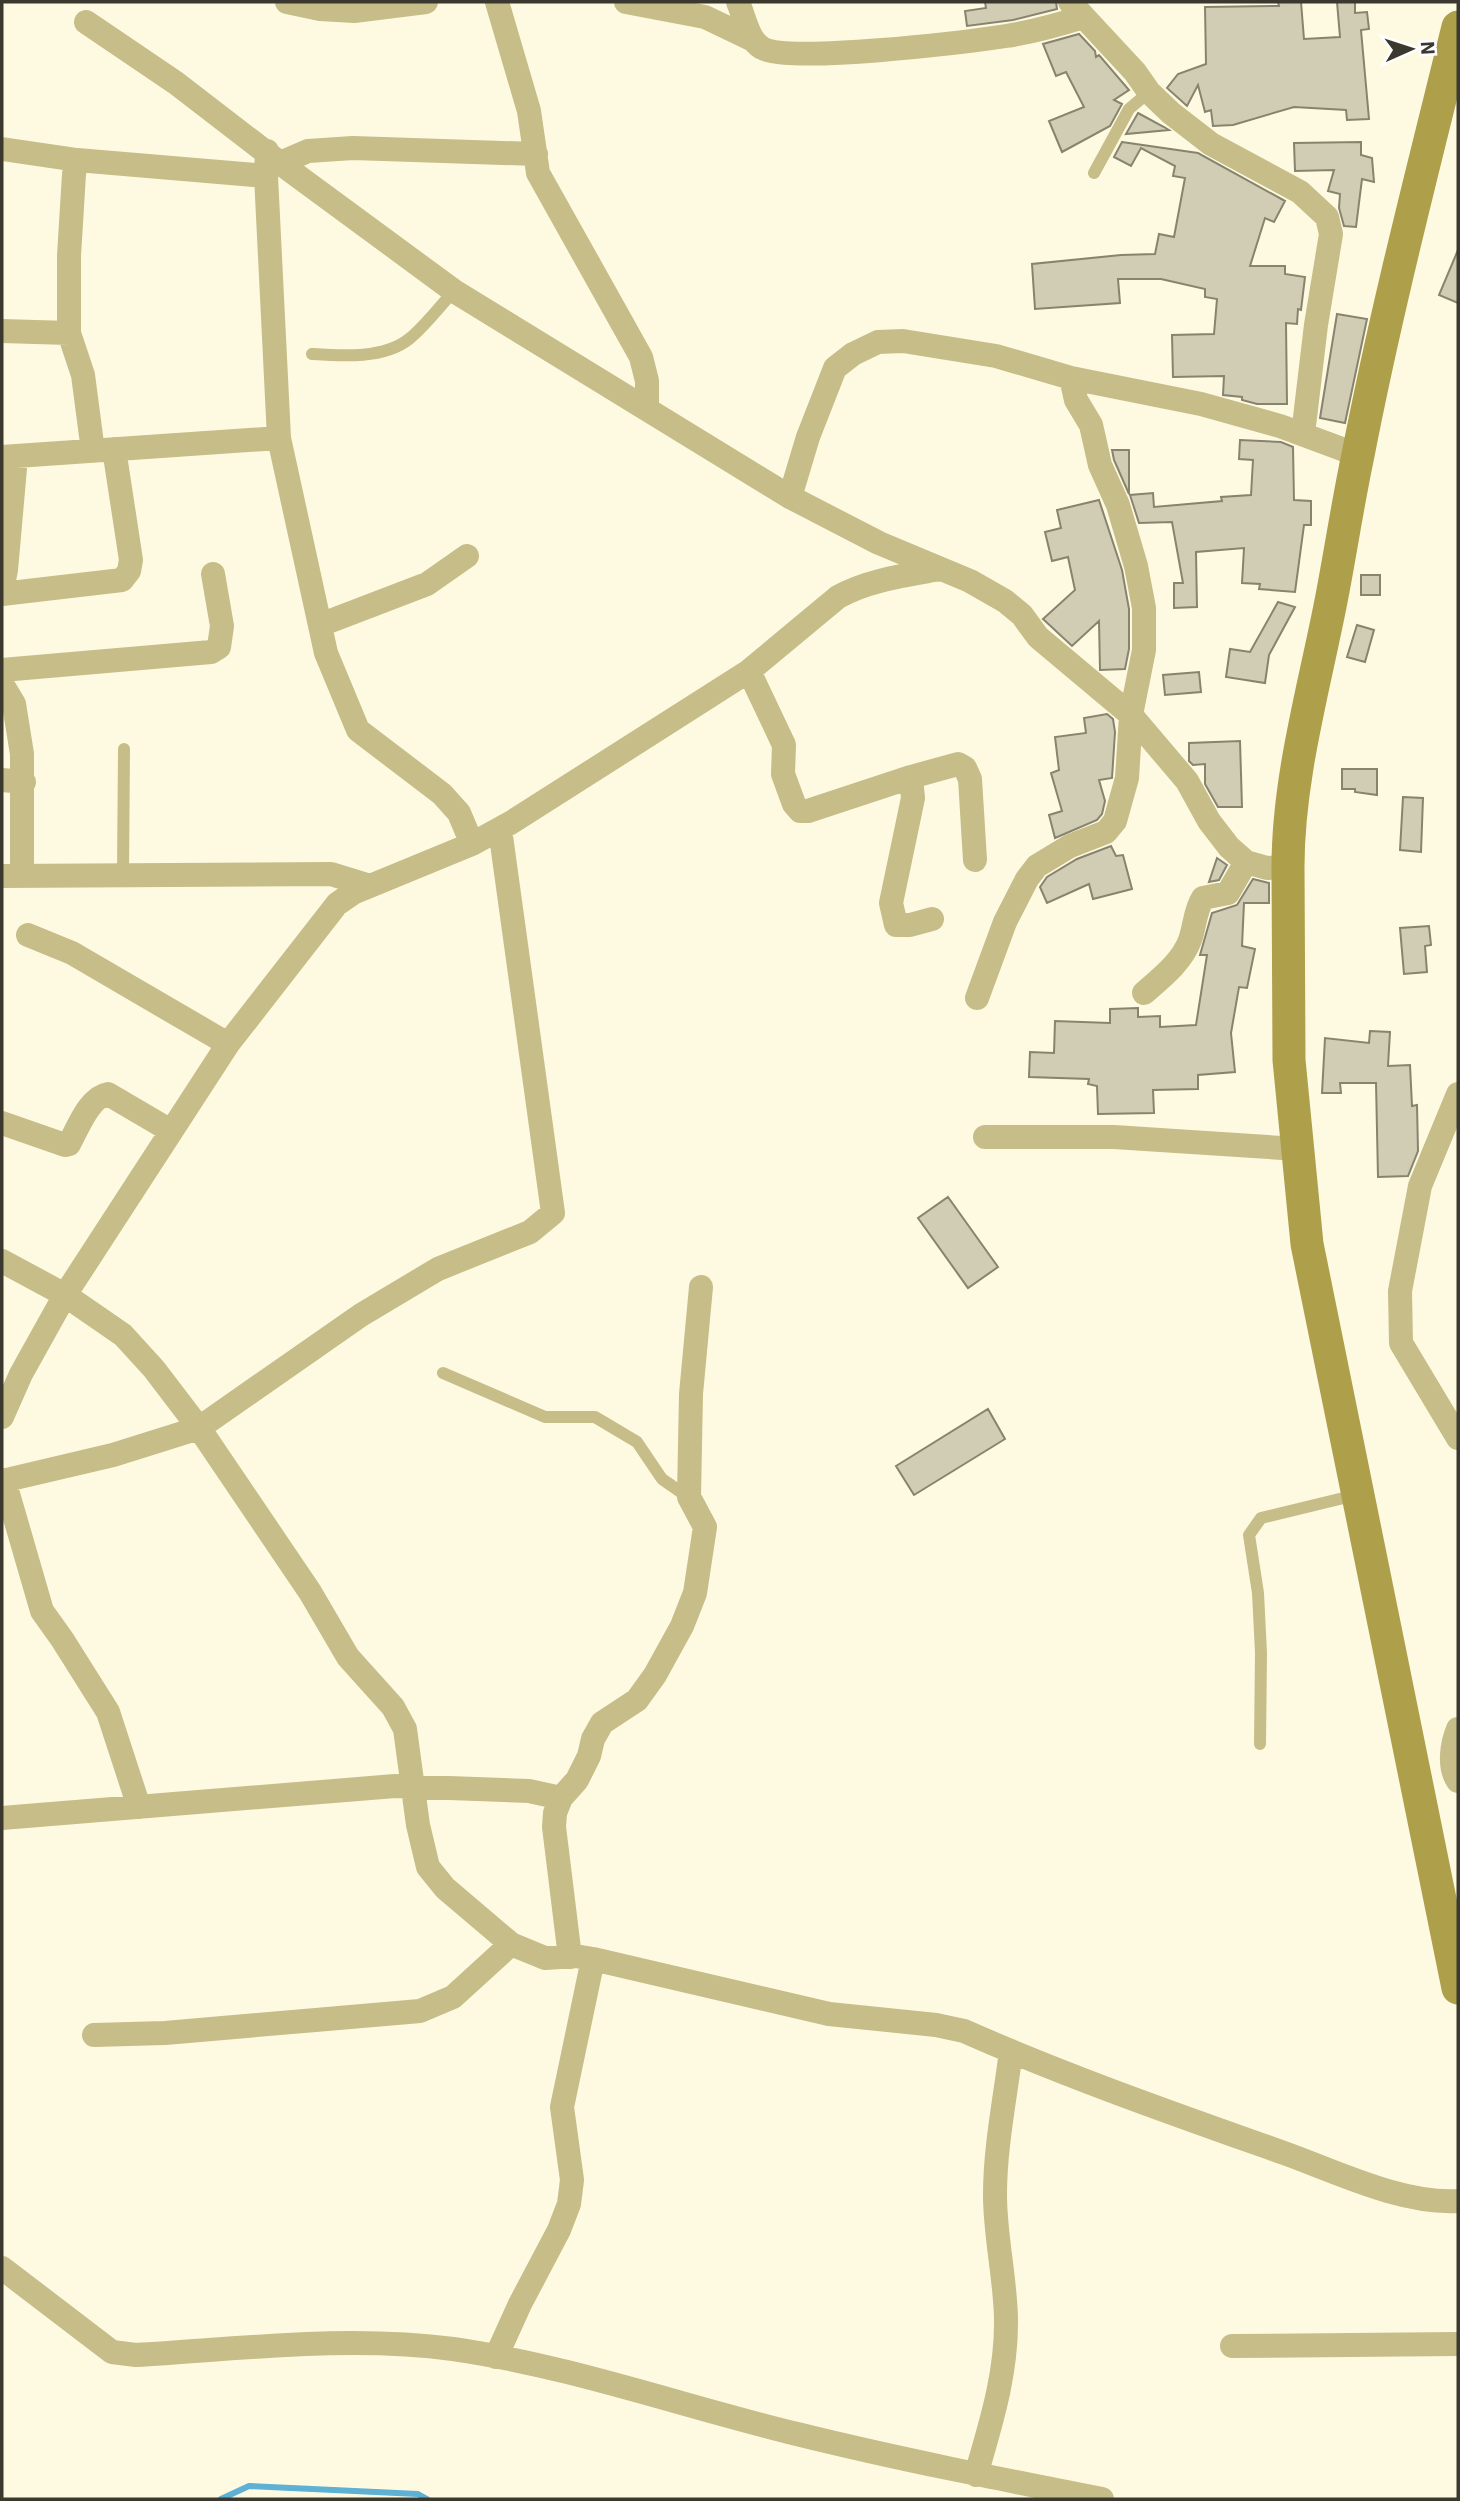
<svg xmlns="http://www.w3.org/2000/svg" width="1460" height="2501" font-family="'IBM Plex Sans',sans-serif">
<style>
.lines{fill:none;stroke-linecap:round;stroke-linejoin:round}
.stream{stroke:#5eb0d5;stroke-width:6}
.building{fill:#d1cdb5;stroke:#87836d;stroke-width:2}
.service{stroke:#c6bd89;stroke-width:12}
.minor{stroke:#c6bd89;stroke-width:24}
.secondary{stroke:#ae9f4b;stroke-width:33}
</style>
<rect width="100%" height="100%" fill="#fefae2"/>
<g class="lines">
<path class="stream" d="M221 2499 249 2486 418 2494 427 2499"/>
</g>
<path class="building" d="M985 2H1056L1057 9 1013 20 967 26 965 11 986 8Z
M1278 2H1301L1304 39 1340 37 1337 2H1355V13L1367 12 1369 29 1361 30 1369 119 1347 120 1346 110 1294 107 1233 125 1213 126 1211 110 1205 112 1198 85 1187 106 1167 88 1178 74 1206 64 1205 7 1279 6Z
M1079 34 1095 51 1096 57 1099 55 1129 90 1114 100 1122 104 1110 126 1062 152 1049 121 1084 107 1066 72 1056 76 1043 44Z
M1138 113 1164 127 1169 130 1126 134Z
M1122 142 1198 153 1285 201 1274 222 1265 218 1250 266H1285V274L1305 277 1301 310 1298 309 1297 324 1286 323 1287 404H1257L1242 400V397L1223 395 1224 376 1173 377 1172 335 1214 334 1217 299 1205 297V289L1161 279H1118L1120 303 1035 309 1032 264 1121 255 1155 254 1159 234 1174 237 1185 178 1173 176 1175 166 1141 148 1131 166 1114 157Z
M1361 142V155L1372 158 1374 182 1362 179 1356 227 1344 226 1339 208 1340 194 1328 191 1334 170 1295 171 1294 143Z
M1458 250V303L1439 295Z
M1337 314 1367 319 1345 423 1320 418Z
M1240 440 1281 442 1293 447 1294 500 1311 501V525H1304L1295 592 1259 589 1260 584 1242 583 1244 548 1196 552 1197 607 1174 608V583H1183L1172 522 1139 523 1130 495 1153 493 1154 507 1222 501 1221 497 1251 495 1253 460 1239 459Z
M1112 450H1129V494L1114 460Z
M1099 500 1122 570 1129 609V649L1125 669 1100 670 1099 621 1072 646 1043 619 1075 590 1068 557 1052 561 1045 532 1061 528 1057 510Z
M1361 575H1380V595H1361Z
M1278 602 1295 607 1269 655 1265 683 1226 677 1230 649 1250 652Z
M1357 625 1374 630 1365 662 1347 657Z
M1199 672 1201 692 1165 695 1163 675Z
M1107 714 1113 719 1115 732 1112 778 1099 780 1105 801 1102 814 1097 820 1055 838 1049 815 1062 811 1051 773 1059 770 1055 737 1086 733 1084 718Z
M1240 741 1242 807H1218L1205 784V764L1193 765 1189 761V743Z
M1342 769H1377V795L1355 792V789H1342Z
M1403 797 1423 798 1421 852 1400 850Z
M1111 846 1116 856 1123 855 1132 889 1093 899 1089 884 1047 903 1040 887 1047 877 1077 859Z
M1217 858 1227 865 1219 880 1209 882Z
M1253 879 1269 883V903H1244L1242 946 1255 949 1247 988 1239 987 1231 1033 1235 1072 1198 1075V1089L1153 1090 1154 1113 1098 1114 1097 1086 1088 1084 1089 1079 1029 1077 1030 1052 1054 1053 1055 1021 1110 1023V1009L1138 1008V1017L1160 1016V1027L1196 1025 1207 955H1200L1212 913 1237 905Z
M1429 926 1431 945 1425 946 1427 972 1404 974 1400 928Z
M1370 1031 1390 1032 1388 1066 1410 1065 1412 1106 1417 1105 1418 1151 1408 1176 1378 1177 1376 1083H1340L1341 1093H1322L1325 1038 1369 1043Z
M948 1197 998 1267 968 1288 918 1218Z
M988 1409 1005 1439 914 1495 896 1466Z"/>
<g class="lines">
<path class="service" d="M1094 173 1129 109 1149 92
M312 354C342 356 384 359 409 339 425 326 440 306 454 291
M123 874 124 749
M443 1373 545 1417H595L637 1442 662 1479 688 1497
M1260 1744 1261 1653 1258 1593 1249 1535 1261 1518 1356 1495"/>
<path class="minor" d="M287 2 320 9 354 11 426 2
M497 2 529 111 538 173 641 357 647 381V409
M626 2 705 17 753 40
M738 2C744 16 748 40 762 48 787 64 967 42 1006 36 1032 32 1058 25 1083 17
M1070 2 1135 72 1149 92 1171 113 1211 144 1300 192 1327 217 1331 234 1316 325 1303 434
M86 22 176 83 280 163 454 291 790 497 879 543 970 581 1005 601 1022 615 1038 637 1131 715 1187 781 1209 821 1229 847 1246 862 1267 868 1288 867
M2 149 77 160 266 176
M267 151 266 176 279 438 326 653 358 730 442 794 459 813 472 844
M77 160 74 174 69 256V333L83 375 93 451
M280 163 308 151 353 148 536 154
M2 331 69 333
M2 457 279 438
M790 497 808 437 835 368 853 354 878 342 903 341 996 356 1071 378 1201 404 1280 426 1358 455
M2 590 6 570 16 457
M2 594 122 580 129 571 131 560 114 449
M320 625 427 584 467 556
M2 670 211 652 219 647 222 626 213 574
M749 671 784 745 783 774 794 804 800 811H808L911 777 958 764 965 768 970 779 975 860
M2 684 14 704 22 754V876
M911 777 913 798 891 903 896 925H910L932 919
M2 780 24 782
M2 876 331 874 370 886
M28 935 72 953 228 1044
M1144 993C1161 978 1182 962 1190 940 1195 926 1195 910 1203 898L1228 893 1246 862
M977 998 1005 922 1027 879 1037 866 1070 846 1106 832 1115 821 1127 778 1131 715 1144 650V608L1136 566 1118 505 1100 465 1091 425 1076 400 1071 378
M1458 1094 1420 1186 1400 1291 1401 1343 1458 1438
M2 1123 65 1145 69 1144C78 1128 89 1097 108 1094L171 1131
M985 1137H1114L1298 1149
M2 1261 65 1295 123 1335 154 1369 199 1428 310 1592 348 1657 393 1707 405 1729 418 1825 428 1867 445 1888 511 1944 545 1958 575 1956 593 1959 829 2014 936 2025 964 2031C1068 2077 1177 2115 1284 2153 1337 2172 1401 2204 1458 2201
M2 1417 21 1374 65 1295 228 1044 337 904 353 893 472 844 512 822 749 671 838 597C868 580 907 575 940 569
M4 1480 42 1611 62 1639 108 1712 139 1807
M2 1481 113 1455 199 1428 361 1315 438 1269 530 1232 553 1213 500 829
M1458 1729C1452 1743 1448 1767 1458 1781
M2 1818 395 1786 529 1791 561 1798
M570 1957 554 1827 555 1813 561 1798 577 1780 589 1756 593 1739 602 1723 637 1700 655 1675 682 1626 695 1593 705 1527 689 1497 691 1394 701 1287
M94 2035 165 2033 420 2011 453 1997 511 1944
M2 2268 112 2352 136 2355C241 2349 348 2335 453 2349 570 2366 682 2406 797 2434 898 2459 1000 2479 1102 2499
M1232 2346 1458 2344
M496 2357 520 2304 559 2230 569 2204 572 2180 562 2107 593 1959
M976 2475C991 2423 1007 2373 1006 2318 1005 2276 995 2236 995 2195 995 2147 1005 2099 1011 2051"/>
<path class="secondary" d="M1458 27C1423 169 1386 311 1358 455 1348 502 1341 549 1332 596 1315 685 1288 776 1288 867L1289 1060 1307 1244 1458 1988"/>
</g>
<rect width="1460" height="2501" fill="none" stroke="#3a382f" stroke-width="7"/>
<g transform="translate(1411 49) rotate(87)" stroke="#ffffff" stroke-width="5" paint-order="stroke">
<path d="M0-5L12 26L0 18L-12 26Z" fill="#3a382f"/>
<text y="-10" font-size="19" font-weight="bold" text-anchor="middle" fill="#3a382f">N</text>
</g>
</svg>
